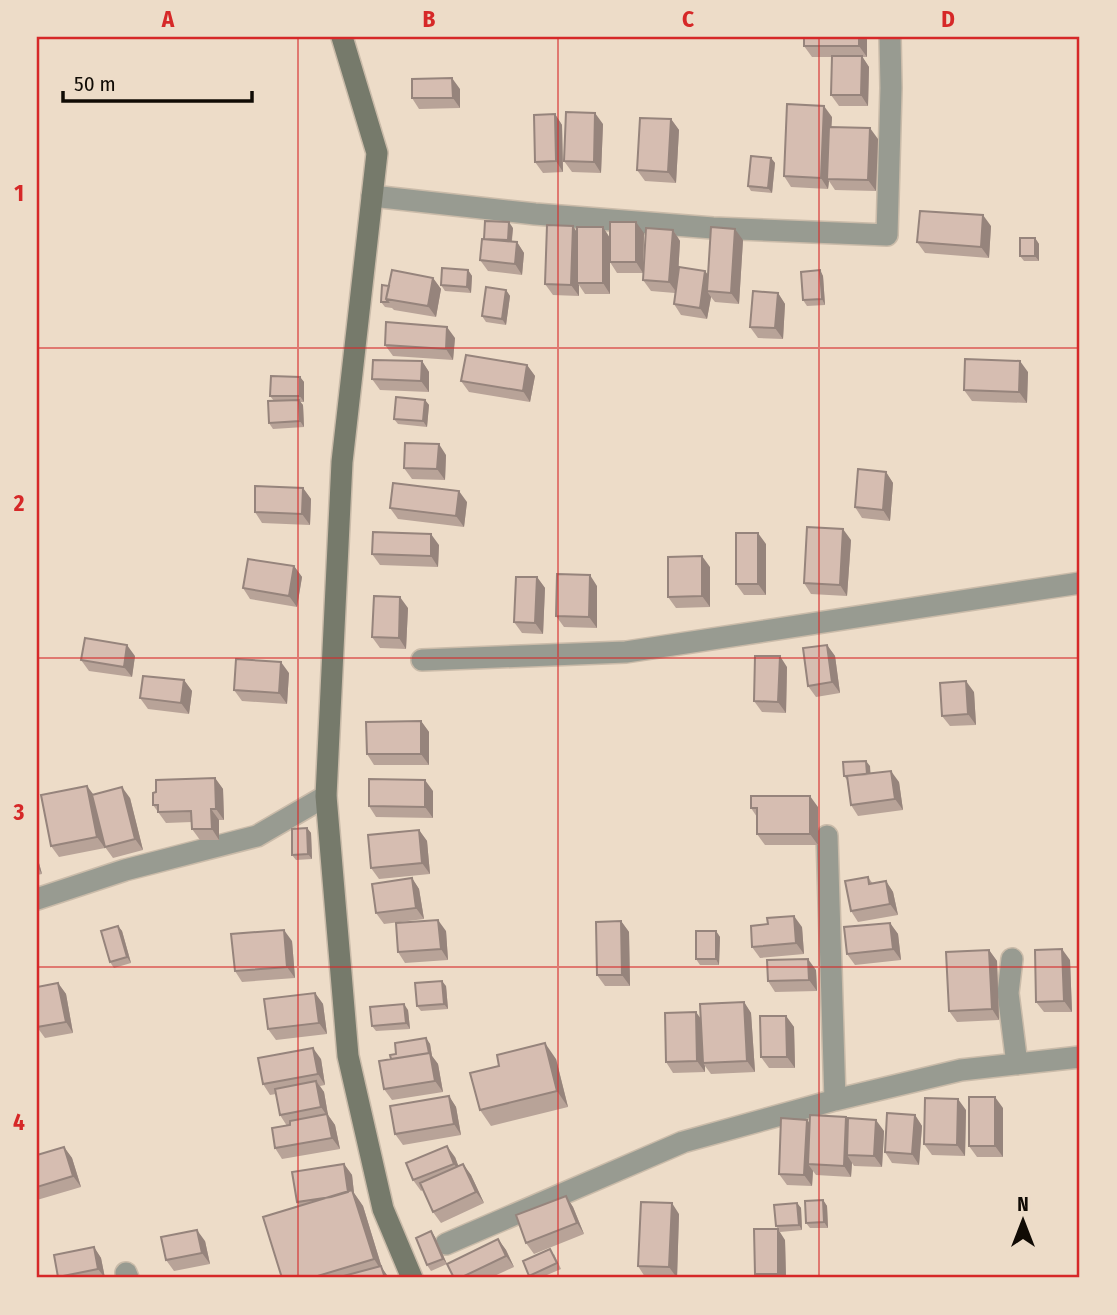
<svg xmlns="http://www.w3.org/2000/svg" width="1117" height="1315" font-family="'Fira Sans Condensed',sans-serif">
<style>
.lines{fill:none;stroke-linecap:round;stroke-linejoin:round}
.street-casing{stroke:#cabba9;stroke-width:24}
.secondary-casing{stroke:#cabba9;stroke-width:24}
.street{stroke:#989b91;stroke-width:21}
.secondary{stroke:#767a6b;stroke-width:21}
.wall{fill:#b8a398}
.shaded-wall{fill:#96847c}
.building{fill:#d6bdb1;stroke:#96847c;stroke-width:2}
.grid{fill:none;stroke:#d62828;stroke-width:2;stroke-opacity:0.55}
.neatline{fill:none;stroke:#d62828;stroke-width:2.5}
.grid-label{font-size:23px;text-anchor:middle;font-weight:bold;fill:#d62828}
</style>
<rect width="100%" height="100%" fill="#eddcc8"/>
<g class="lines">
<defs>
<path id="street" d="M372 196 535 214 713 228 887 235 891 88 890 37
M422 660 626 652 1080 583
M827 836 835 1100
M37 899 125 870 257 836 326 796
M1012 959 1008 993 1017 1064
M446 1244 683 1142 835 1100 961 1070 1080 1057
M126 1273 128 1278"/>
<path id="secondary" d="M342 37 377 153 342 462 326 796 348 1056 383 1209 412 1278"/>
</defs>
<use href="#street" class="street-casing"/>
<use href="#secondary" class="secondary-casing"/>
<use href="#street" class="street"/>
<use href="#secondary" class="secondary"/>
</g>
<path class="wall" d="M867 37V57H862L869 67 868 106H839L831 95 832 57H812L804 46Z
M460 89V108L419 109 412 98Z
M555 114 562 125 563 172 543 173 535 162Z
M832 117 831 127 878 139 876 191 835 190 829 181 828 189 791 187 784 176Z
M671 119 679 130 676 183 645 181 637 170Z
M603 124 601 173 572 172 564 161Z
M771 158 775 163 772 193 751 191 748 186Z
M991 226 989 258 925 253 917 242Z
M513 228 512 241 517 242 524 253 522 275 488 271 480 260 484 239Z
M673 230 680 241 678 276 705 271 708 275 743 240 739 304 715 302 711 297 707 319 681 315 674 304 675 293 651 291 643 280Z
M577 232 610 238 644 233 643 273H617L610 262V294H585L579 285V296L553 295 545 284Z
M1035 238 1039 244V261H1024L1020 256Z
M468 270 472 276 471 293 445 291 441 285Z
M820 270 823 276 825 305 807 306 803 300Z
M433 278 441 289 436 317 394 310 392 308 385 307 381 302 389 286Z
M506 290 510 296 506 325 486 322 482 316Z
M778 293 785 304 783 339 758 338 750 327Z
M455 338 453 360 393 356 385 345Z
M422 361 429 372V392L380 390 372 379Z
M527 365 535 376 530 402 469 392 461 381Z
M1028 372 1027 403 972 401 964 390Z
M300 377 304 382V402H300L303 405 304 427 273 429 269 423 274 401 270 396Z
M425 400 429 405 427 427 398 424 394 419Z
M446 455 445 480 412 479 404 468Z
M886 472 893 483 890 521 862 518 855 507Z
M303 488 311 499 310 525 262 523 255 512Z
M467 502 464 527 398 519 390 508Z
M851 540 847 596 811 594 804 583Z
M766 544V595H744L736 584Z
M439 545 438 567 380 565 372 554Z
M294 566 302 577 297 607 250 599 243 588Z
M710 567V607L676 608 668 597Z
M537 577 545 588 543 634 522 633 514 622Z
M597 586V628L564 627 556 616Z
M408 608 406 649 380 648 372 637Z
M827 645 835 656 840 693 816 697 808 686Z
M135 656 132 677 89 671 81 660Z
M787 667 786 713 762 712 754 701Z
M289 673 287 704 242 701 234 690Z
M184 680 192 691 189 714 148 709 140 698Z
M974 692 976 725 950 726 942 716Z
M421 721 429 732V765H374L367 754Z
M870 766V773L899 782 903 810 858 816 851 805 847 780 844 776Z
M215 778 223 789 224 820H219V840H200L192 829V822L166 823 153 805Z
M87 786 93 794 130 798 143 850 113 858 105 847 103 837 105 848 59 857 51 846Z
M433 791V818L376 817 369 806Z
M818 807V845H765L757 834V817L751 808Z
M307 828 311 833 312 859 296 860 292 855Z
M419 830 427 841 430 874 379 879 371 868Z
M37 856 42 874 37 875Z
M868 877 873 884 886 881 893 892 898 915 858 922 851 911Z
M412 878 419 889 424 919 384 924 376 913Z
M621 921 629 932 630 986H605L597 975Z
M890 923 898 934 901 960 855 965 847 954Z
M118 926 122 931 131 963 114 968 110 962Z
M802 927 804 954 760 958 752 947Z
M446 931 448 960 405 963 398 952Z
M716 931 720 937 719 965H700L696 959Z
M292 941 295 978 242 982 235 971Z
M989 950 997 961 999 1020 957 1022 949 1011Z
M1070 960 1072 1012H1044L1036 1002Z
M816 970 817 991 775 992 768 981Z
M58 983 66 994 73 1033 45 1038 37 1027Z
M446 986 448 1009 421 1011 417 1006Z
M315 993 323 1004 327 1034 276 1040 268 1029Z
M744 1002 751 1013 755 1072 711 1074 705 1066V1072L673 1073 666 1062 700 1018Z
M408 1010 410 1029 376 1031 372 1026Z
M786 1016 794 1027 795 1068H769L761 1057Z
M426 1038 430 1044 432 1056 438 1064 443 1092 392 1100 384 1089 391 1059 396 1054Z
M321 1059 325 1085 320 1086 324 1092 328 1115 335 1125 340 1149 282 1159 275 1148 287 1126 280 1115 276 1094 270 1095 263 1084Z
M556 1059 568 1107 491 1126 480 1110 499 1066Z
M449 1096 456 1107 461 1135 403 1145 395 1134Z
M1003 1108V1157H977L969 1146Z
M966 1110 965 1156 932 1155 924 1144Z
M915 1115 922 1126 919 1165 892 1163 885 1152Z
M807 1120 810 1123 848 1120 884 1131 882 1167 854 1166 852 1163 851 1177 816 1175 813 1171 812 1186 787 1185 779 1174Z
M64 1147 72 1158 81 1187 37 1200V1155Z
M455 1157 458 1166 463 1164 471 1175 484 1203 441 1223 433 1212 423 1190 421 1191 413 1180Z
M344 1164 352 1175 354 1193 363 1206 382 1268 389 1278H282L300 1206 297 1202Z
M566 1196 573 1207 584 1234 534 1254 526 1243Z
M823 1200 827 1206 828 1228H810L806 1223Z
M797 1203 801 1208 802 1230 780 1232 776 1226Z
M679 1214 677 1278 645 1277 638 1266Z
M431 1231 435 1237 447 1264 431 1271 427 1265Z
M498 1239 506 1250 514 1267 490 1278H454Z
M785 1240 786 1278H758L755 1274Z
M205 1241 210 1264 174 1271 166 1260Z
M94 1247 101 1258 105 1278H59L58 1277Z
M554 1254 561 1269 540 1278H531L529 1276Z"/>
<path class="shaded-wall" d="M859 37H867V57L859 46Z
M862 56 869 67 868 106 861 95Z
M452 78 460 89V108L453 98Z
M824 106 832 117 829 179H827L829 181 828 189 821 178Z
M595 113 603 124 601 173 594 162Z
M555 114 562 125 563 172 556 161Z
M671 119 679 130 676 183 668 172Z
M870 128 878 139 876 191 868 180Z
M771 158 775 163 772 193 768 188Z
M983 215 991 226 989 258 981 247Z
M509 222 513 228 511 246 508 240Z
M636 222 644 233 643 273 636 262Z
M573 226 580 237 577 283 579 285V296L571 285Z
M603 227 610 238V294L603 283Z
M735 229 743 240 739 304 731 293Z
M673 230 680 241 677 293 669 282Z
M1035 238 1039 244V261L1035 256Z
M517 242 524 253 522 275 515 264Z
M468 270 472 276 471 293 467 287Z
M820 270 823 276 825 305 822 299Z
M705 271 713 282 707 291 711 297 707 319 700 308Z
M433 278 441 289 436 317 428 306Z
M506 290 510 296 506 325 502 319Z
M778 293 785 304 783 339 775 328Z
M447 327 455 338 453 360 446 349Z
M422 361 429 372V392L421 381Z
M1020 361 1028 372 1027 403 1019 392Z
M527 365 535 376 530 402 523 391Z
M300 377 304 382V402L300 396Z
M299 400 303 405 304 427 300 421Z
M425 400 429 405 427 427 423 421Z
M439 444 446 455 445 480 437 469Z
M886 472 893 483 890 521 883 510Z
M303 488 311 499 310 525 302 514Z
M459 491 467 502 464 527 456 516Z
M843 529 851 540 847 596 840 585Z
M758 533 766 544V595L758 584Z
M431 534 439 545 438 567 431 556Z
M702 556 710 567V607L702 596Z
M294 566 302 577 297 607 289 596Z
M590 575 597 586V628L589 617Z
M537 577 545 588 543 634 535 623Z
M400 597 408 608 406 649 399 638Z
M127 645 135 656 132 677 124 667Z
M827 645 835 656 840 693 832 682Z
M780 656 787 667 786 713 778 702Z
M281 662 289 673 287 704 279 693Z
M184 680 192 691 189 714 181 703Z
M966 681 974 692 976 725 968 714Z
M421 721 429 732V765L421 754Z
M866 761 870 766 871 780 867 774Z
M891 771 899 782 903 810 895 799Z
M215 778 223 789 224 820 216 809Z
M425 780 433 791V818L425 807Z
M87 786 95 797 105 848 97 837Z
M122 787 130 798 143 850 135 839Z
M810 796 818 807V845L810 834Z
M211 809 219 820V840L212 829Z
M307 828 311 833 312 859 308 854Z
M419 830 427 841 430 874 422 863Z
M37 856 42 874 37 866Z
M412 878 419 889 424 919 416 908Z
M886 881 893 892 898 915 890 904Z
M794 916 802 927 804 954 796 943Z
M438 920 446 931 448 960 441 949Z
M621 921 629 932 630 986 622 975Z
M890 923 898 934 901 960 893 949Z
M118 926 122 931 131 963 127 957Z
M284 930 292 941 295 978 287 967Z
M716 931 720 937 719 965 716 959Z
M1062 949 1070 960 1072 1012 1064 1001Z
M989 950 997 961 999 1020 992 1009Z
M808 959 816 970 817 991 809 980Z
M442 981 446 986 448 1009 444 1004Z
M58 983 66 994 73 1033 66 1022Z
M315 993 323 1004 327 1034 319 1023Z
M744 1002 751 1013 755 1072 747 1061Z
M404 1004 408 1010 410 1029 406 1023Z
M696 1012 704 1023 703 1063 705 1066V1072L697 1061Z
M786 1016 794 1027 795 1068 787 1057Z
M426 1038 430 1044 432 1056 438 1064 443 1092 435 1081Z
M545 1043 556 1059 568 1107 557 1091Z
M313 1048 321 1059 325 1085 318 1074Z
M316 1081 324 1092 328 1115 335 1125 340 1149 332 1138 328 1117 321 1107Z
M449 1096 456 1107 461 1135 454 1124Z
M995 1097 1003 1108V1157L995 1146Z
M958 1099 966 1110 965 1156 957 1145Z
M915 1115 922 1126 919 1165 912 1154Z
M846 1117 854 1128 847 1155 852 1163 851 1177 844 1166Z
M807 1120 815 1131 808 1164 813 1171 812 1186 804 1175Z
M876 1120 884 1131 882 1167 874 1156Z
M447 1146 455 1157 462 1175 454 1164Z
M64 1147 72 1158 81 1187 73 1176Z
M344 1164 352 1175 354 1193 363 1206 382 1268 389 1278H385L383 1273 374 1259 348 1194Z
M463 1164 471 1175 484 1203 476 1192Z
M566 1196 573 1207 584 1234 577 1223Z
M823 1200 827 1206 828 1228 824 1222Z
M672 1203 679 1214 677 1278 669 1267Z
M797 1203 801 1208 802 1230 799 1225Z
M778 1229 785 1240 786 1278H781L778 1274Z
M197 1230 205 1241 210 1264 202 1253Z
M431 1231 435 1237 447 1264 443 1259Z
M498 1239 506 1250 514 1267 506 1256Z
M94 1247 101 1258 105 1278 98 1269Z"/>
<path class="building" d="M804 37H859V46H804Z
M832 56H862L861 95H831Z
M452 78 453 98H412V79Z
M787 104 824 106 821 178 784 176Z
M566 112 595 113 594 162 564 161Z
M555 114 556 161 535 162 534 115Z
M640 118 671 119 668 172 637 170Z
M829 127 870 128 868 180 827 179Z
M751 156 771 158 768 188 748 186Z
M920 211 983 215 981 247 917 242Z
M485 221 509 222 508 240 484 239Z
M610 222H636V262H610Z
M547 225 573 226 571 285 545 284Z
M577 227H603V283H577Z
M711 227 735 229 731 293 707 291Z
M646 228 673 230 669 282 643 280Z
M1020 238H1035V256H1020Z
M482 239 517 242 515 264 480 260Z
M679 267 705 271 700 308 674 304Z
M442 268 468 270 467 287 441 285Z
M392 270 433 278 428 306 386 299Z
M820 270 822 299 803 300 801 272Z
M382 285 389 286 386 299 388 302H381Z
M486 287 506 290 502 319 482 316Z
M753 291 778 293 775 328 750 327Z
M386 322 447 327 446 349 385 345Z
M466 355 527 365 523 391 461 381Z
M965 359 1020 361 1019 392 964 390Z
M373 360 422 361 421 381 372 379Z
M271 376 300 377V396H270Z
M396 397 425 400 423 421 394 419Z
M299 400 300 421 269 423 268 401Z
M405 443 439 444 437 469 404 468Z
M858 469 886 472 883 510 855 507Z
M393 483 459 491 456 516 390 508Z
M255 486 303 488 302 514 255 512Z
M807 527 843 529 840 585 804 583Z
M373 532 431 534V556L372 554Z
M736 533H758V584H736Z
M702 556V596L668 597V557Z
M248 559 294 566 289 596 243 588Z
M557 574 590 575 589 617 556 616Z
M516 577H537L535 623 514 622Z
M374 596 400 597 399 638 372 637Z
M85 638 127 645 124 667 81 660Z
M827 645 832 682 808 686 803 648Z
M755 656H780L778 702 754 701Z
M236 659 281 662 279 693 234 690Z
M143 676 184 680 181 703 140 698Z
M966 681 968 714 942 716 940 683Z
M421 721V754H367L366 722Z
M866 761 867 774 844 776 843 762Z
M891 771 895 799 851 805 847 776Z
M215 778 216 809H211L212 829H192L191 811 158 812V805H153V793L156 792V780Z
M369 779 425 780V807L369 806Z
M87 786 97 837 51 846 41 795Z
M122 787 135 839 105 847 92 795Z
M751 796H810V834H757V808H751Z
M307 828 308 854 292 855V829Z
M419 830 422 863 371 868 368 835Z
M868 877 869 884 886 881 890 904 851 911 845 881Z
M412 878 416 908 376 913 372 884Z
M794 916 796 943 752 947 751 926 768 924 767 918Z
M438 920 441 949 398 952 396 923Z
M621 921 622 975H597L596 922Z
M890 923 893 949 847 954 844 927Z
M118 926 127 957 110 962 101 931Z
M284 930 287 967 235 971 231 934Z
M696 931H716V959H696Z
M1062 949 1064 1001 1036 1002 1035 950Z
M989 950 992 1009 949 1011 946 952Z
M808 959 809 980 768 981 767 960Z
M442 981 444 1004 417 1006 415 983Z
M58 983 66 1022 37 1027V987Z
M315 993 319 1023 268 1029 264 999Z
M744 1002 747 1061 703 1063 700 1004Z
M404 1004 406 1023 372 1026 370 1007Z
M696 1012 697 1061 666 1062 665 1013Z
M760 1016H786L787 1057H761Z
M426 1038 429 1053 391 1059 390 1055 396 1054 395 1043Z
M545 1043 557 1091 480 1110 470 1073 499 1066 497 1055Z
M313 1048 318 1074 263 1084 258 1058Z
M430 1053 435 1081 384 1089 379 1061Z
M316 1081 321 1107 280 1115 275 1089Z
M449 1096 454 1124 395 1134 390 1106Z
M969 1097H995V1146H969Z
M925 1098 958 1099 957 1145 924 1144Z
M887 1113 915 1115 912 1154 885 1152Z
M327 1114 332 1138 275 1148 272 1128 290 1125V1121Z
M810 1115 846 1117 844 1166 808 1164Z
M781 1118 807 1120 804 1175 779 1174Z
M848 1118 876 1120 874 1156 847 1155Z
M447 1146 454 1164 413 1180 406 1163Z
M64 1147 73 1176 37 1187V1155Z
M344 1164 348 1192 331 1197 297 1202 292 1172Z
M463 1164 476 1192 433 1212 420 1183Z
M352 1190 374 1259 311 1278H282L263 1217Z
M566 1196 577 1223 526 1243 516 1215Z
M823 1200 824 1222 806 1223 805 1201Z
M641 1202 672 1203 669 1267 638 1266Z
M797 1203 799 1225 776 1226 774 1205Z
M754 1229H778V1274H755Z
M197 1230 202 1253 166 1260 161 1237Z
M431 1231 443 1259 427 1265 416 1238Z
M498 1239 506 1256 460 1278H454L447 1264Z
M94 1247 98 1269 58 1277 54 1255Z
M550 1249 557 1263 529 1276 523 1261Z
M381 1266 385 1278H336Z"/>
<path class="grid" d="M298 37V1278M558 37V1278M819 37V1278M37 348H1080M37 658H1080M37 967H1080"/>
<rect width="1117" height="1315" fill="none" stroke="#eddcc8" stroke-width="77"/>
<g transform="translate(1023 1221)" stroke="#eddcc8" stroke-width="5" paint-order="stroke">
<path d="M0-5L12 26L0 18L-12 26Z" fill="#100b05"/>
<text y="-10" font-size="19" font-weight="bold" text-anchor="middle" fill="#100b05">N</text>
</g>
<path d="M63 91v10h189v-10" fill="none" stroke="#100b05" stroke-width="3.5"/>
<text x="74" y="91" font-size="21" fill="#100b05" stroke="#eddcc8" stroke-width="5" paint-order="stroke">50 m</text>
<rect x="38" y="38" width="1040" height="1238" class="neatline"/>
<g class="grid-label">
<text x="168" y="27">A</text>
<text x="429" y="27">B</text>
<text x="688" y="27">C</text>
<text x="948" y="27">D</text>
<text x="19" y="201">1</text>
<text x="19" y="511">2</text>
<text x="19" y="820">3</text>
<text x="19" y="1130">4</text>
</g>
</svg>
